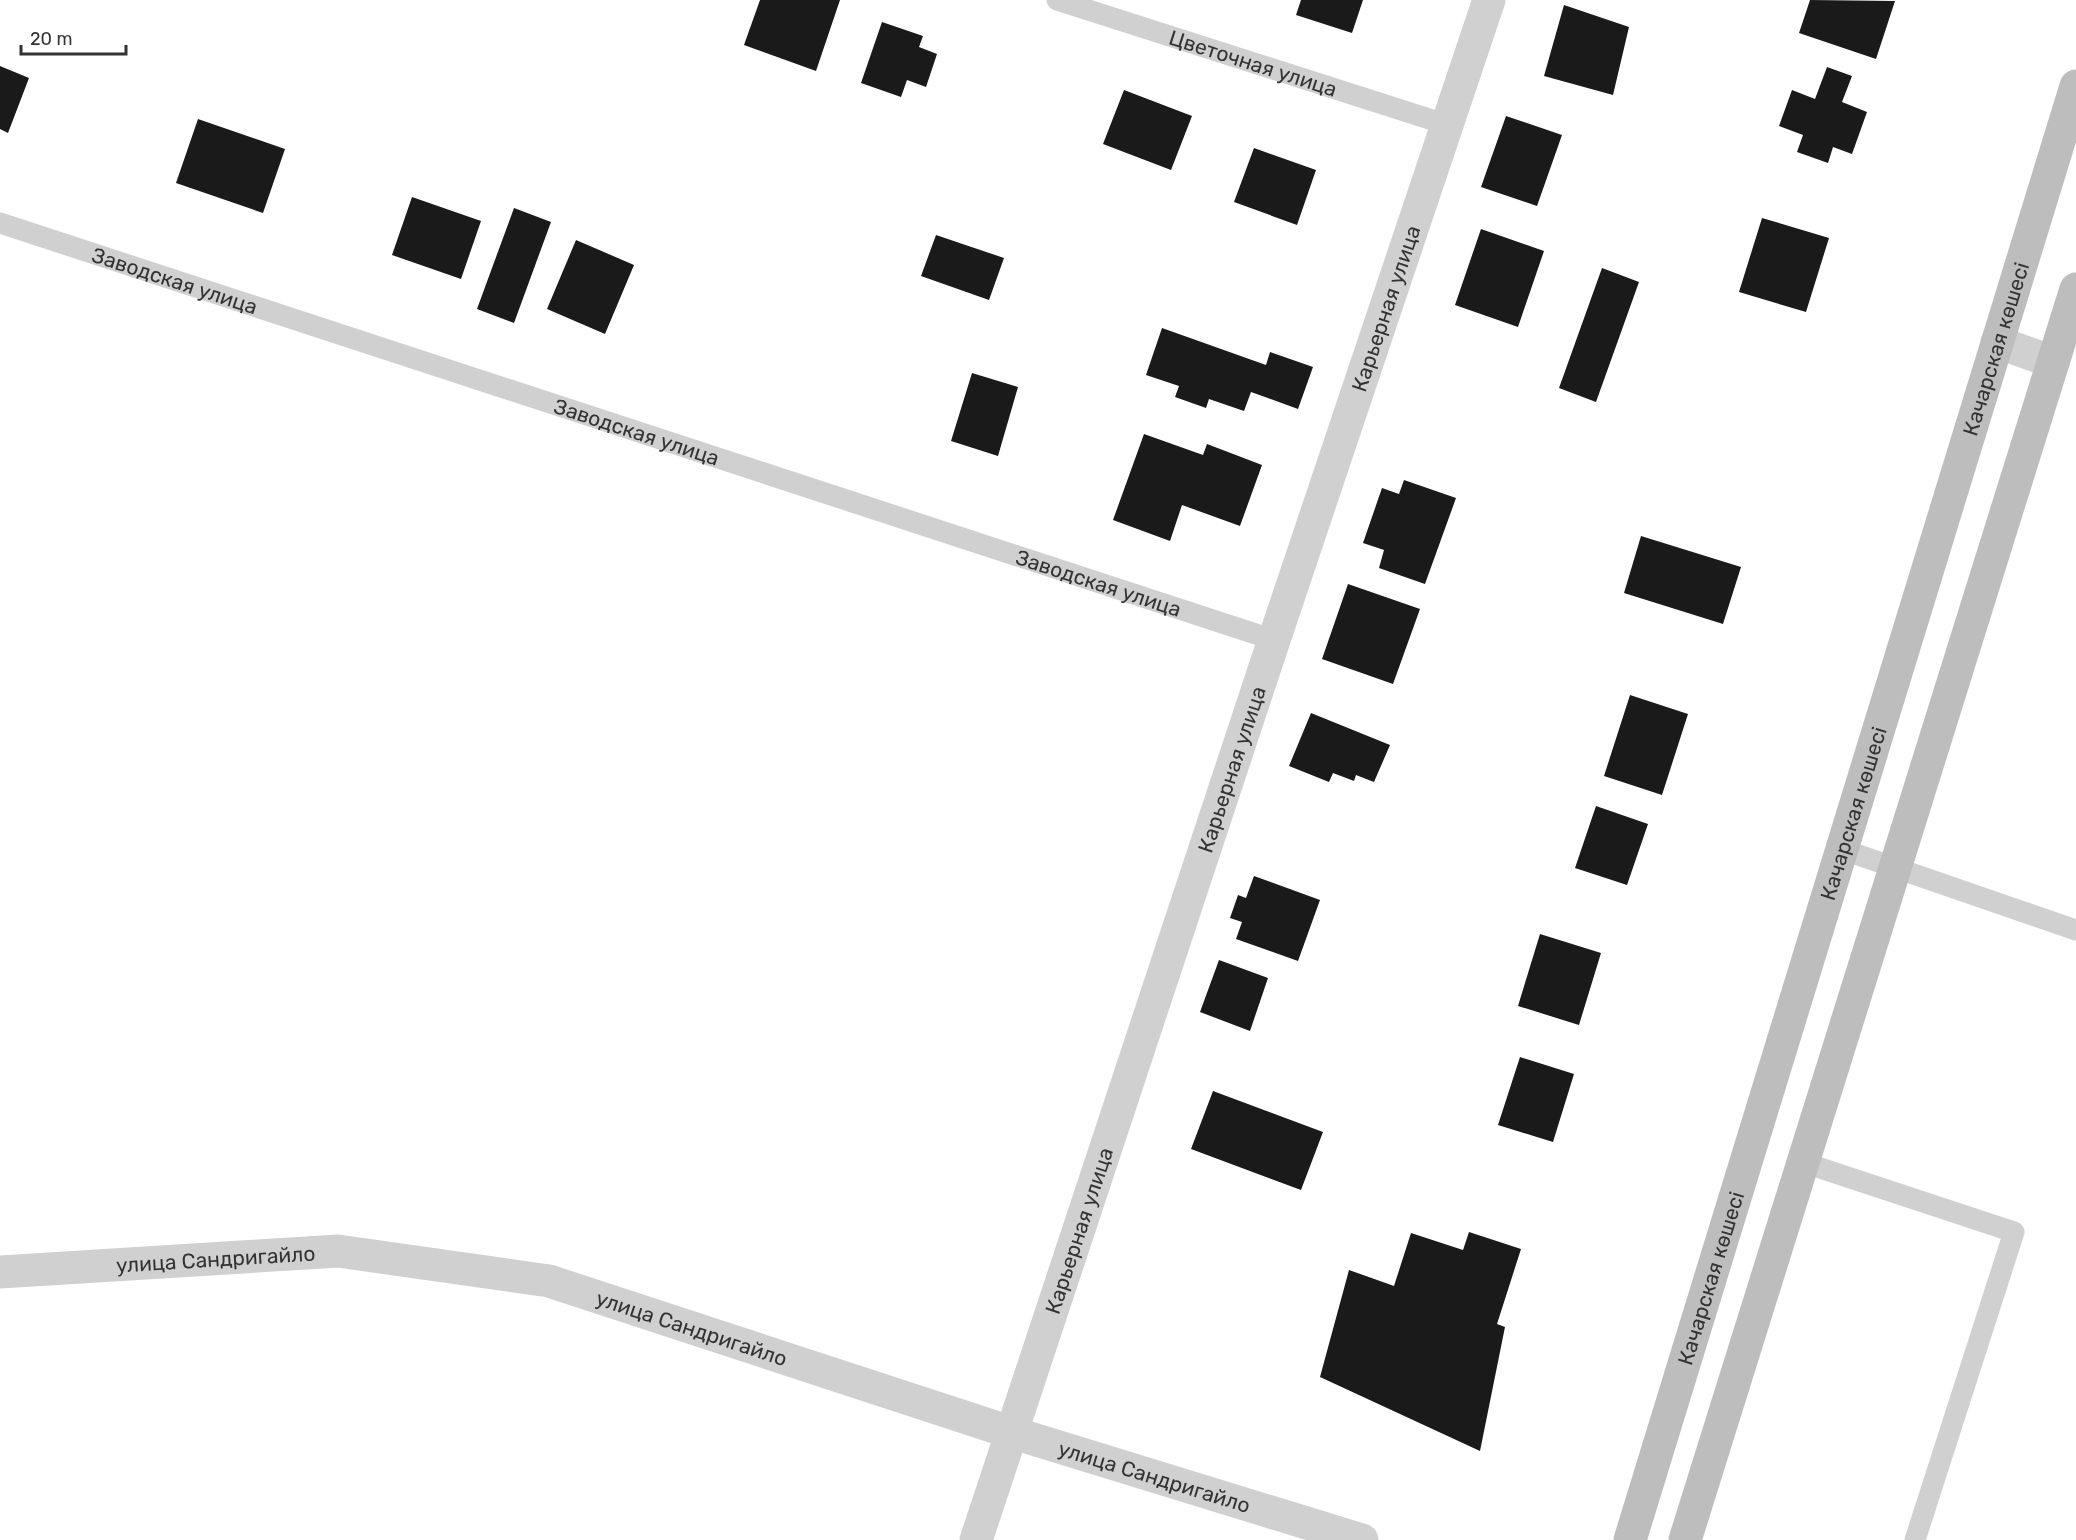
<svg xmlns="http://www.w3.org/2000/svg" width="2076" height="1540" font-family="Rubik,sans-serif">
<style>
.building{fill:#1a1a1a}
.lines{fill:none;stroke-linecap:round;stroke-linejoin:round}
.service{stroke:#d0d0d0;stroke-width:21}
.minor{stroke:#d0d0d0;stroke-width:33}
.secondary{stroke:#bdbdbd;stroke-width:33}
.labels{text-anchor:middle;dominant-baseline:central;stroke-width:6;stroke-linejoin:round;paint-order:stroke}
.street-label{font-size:21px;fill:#333;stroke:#fff}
</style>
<rect width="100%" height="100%" fill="#fff"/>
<path class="building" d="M760 0H840L816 71 744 45Z
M1301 0H1363L1352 33 1296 15Z
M1810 0 1895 1 1876 59 1799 33Z
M1564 5 1629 27 1613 95 1544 76Z
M882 22 923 36 919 47 937 54 926 87 907 80 901 97 861 83Z
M0 66 29 78 8 133 0 129Z
M1827 67 1852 76 1842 102 1867 112 1852 154 1833 147 1828 163 1797 152 1803 135 1779 126 1792 90 1815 99Z
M1124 90 1192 116 1171 170 1103 144Z
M1506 116 1562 135 1537 206 1481 187Z
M198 119 285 149 263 213 176 183Z
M1254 148 1316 170 1297 225 1234 202Z
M412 197 481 221 461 279 392 255Z
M514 208 551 222 514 323 477 309Z
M1762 218 1829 238 1806 312 1739 292Z
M1481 229 1544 251 1518 327 1455 305Z
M936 235 1004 258 989 300 921 276Z
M576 240 634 265 605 334 547 309Z
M1602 268 1639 282 1596 402 1559 388Z
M1162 328 1266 365 1270 352 1313 367 1298 409 1251 392 1244 411 1209 399 1206 408 1175 397 1179 386 1146 375Z
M972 373 1018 387 998 456 951 441Z
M1144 434 1203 455 1207 444 1262 465 1240 526 1182 505 1170 541 1113 520Z
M1404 480 1456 498 1425 584 1379 568 1384 550 1363 543 1382 488 1399 494Z
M1641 536 1741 567 1723 624 1624 593Z
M1348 584 1420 609 1393 684 1322 659Z
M1630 695 1688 714 1662 795 1604 776Z
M1311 713 1390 745 1374 782 1356 775 1354 781 1333 773 1329 782 1289 766Z
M1596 806 1648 824 1627 885 1575 868Z
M1254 876 1320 900 1298 961 1236 939 1242 922 1230 918 1238 895 1246 898Z
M1540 934 1601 953 1579 1025 1518 1006Z
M1219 960 1268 978 1250 1031 1200 1012Z
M1520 1057 1574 1074 1553 1142 1498 1125Z
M1213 1091 1323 1132 1301 1190 1191 1149Z
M1469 1232 1521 1249 1497 1324 1505 1327 1480 1451 1320 1377 1349 1270 1394 1286 1411 1233 1463 1250Z"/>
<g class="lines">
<g class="service">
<path id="s1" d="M1057 0 1448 125"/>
<path id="s2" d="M0 223 1274 640"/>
<path d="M1841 849 2076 930"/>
<path d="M1802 1162 2014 1232 1915 1540"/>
</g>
<g class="minor">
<path d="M1997 342 2053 362"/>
<path id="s3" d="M0 1272 338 1251 549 1281 1010 1432 1362 1540"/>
<path id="s4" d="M976 1540 1274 640 1489 0"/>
</g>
<g class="secondary">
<path id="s5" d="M1630 1540 2076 86"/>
<path d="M1685 1540 2076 289"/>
</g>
</g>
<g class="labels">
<g class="street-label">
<text stroke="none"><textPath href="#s1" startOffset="206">Цветочная улица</textPath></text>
<text stroke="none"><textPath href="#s2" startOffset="184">Заводская улица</textPath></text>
<text stroke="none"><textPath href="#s4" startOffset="1298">Карьерная улица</textPath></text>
<text stroke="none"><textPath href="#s5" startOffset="1246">Качарская көшесі</textPath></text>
<text stroke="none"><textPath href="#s2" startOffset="670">Заводская улица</textPath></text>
<text stroke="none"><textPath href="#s2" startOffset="1156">Заводская улица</textPath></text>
<text stroke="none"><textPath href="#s4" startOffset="812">Карьерная улица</textPath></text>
<text stroke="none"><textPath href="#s5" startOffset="760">Качарская көшесі</textPath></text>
<text stroke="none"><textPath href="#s4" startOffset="326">Карьерная улица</textPath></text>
<text stroke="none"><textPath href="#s3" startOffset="216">улица Сандригайло</textPath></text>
<text stroke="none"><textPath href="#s5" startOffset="274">Качарская көшесі</textPath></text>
<text stroke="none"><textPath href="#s3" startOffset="702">улица Сандригайло</textPath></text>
<text stroke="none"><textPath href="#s3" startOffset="1188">улица Сандригайло</textPath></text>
</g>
</g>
<path d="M21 45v9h105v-9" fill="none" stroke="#333333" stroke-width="3"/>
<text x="30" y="45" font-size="18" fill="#333333" stroke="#ffffff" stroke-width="4.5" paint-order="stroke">20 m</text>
</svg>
